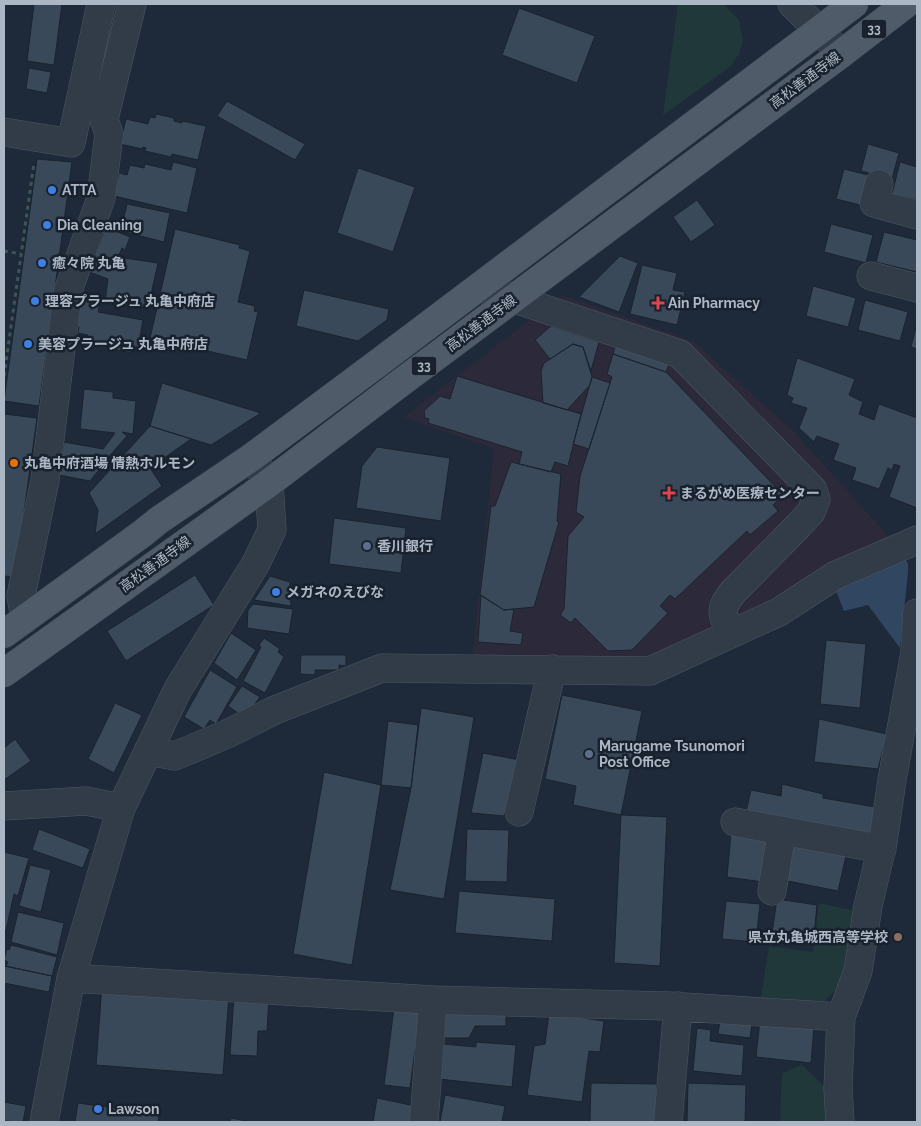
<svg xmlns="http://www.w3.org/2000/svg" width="921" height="1126" font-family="Raleway,'Noto Sans JP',sans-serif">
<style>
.medical{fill:#2c2a3a}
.green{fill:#20383a}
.water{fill:#304661}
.building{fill:#3a4959;stroke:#1a232f}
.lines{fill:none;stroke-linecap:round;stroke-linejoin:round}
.minor-casing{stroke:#4d5764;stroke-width:29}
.major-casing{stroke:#3c4553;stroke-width:29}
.path{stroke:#3e5557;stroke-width:3;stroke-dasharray:4 4;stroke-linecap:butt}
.minor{stroke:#323c49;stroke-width:28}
.major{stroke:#505b69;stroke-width:28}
.shop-dot{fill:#3f7fe0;stroke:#18212d;stroke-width:2}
.health-dot{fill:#e0444e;stroke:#18212d;stroke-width:2}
.food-dot{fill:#e8710a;stroke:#18212d;stroke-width:2}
.service-dot{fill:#5c6f8a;stroke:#18212d;stroke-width:2}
.education-dot{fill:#8d6e63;stroke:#18212d;stroke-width:2}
.labels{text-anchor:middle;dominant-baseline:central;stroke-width:5;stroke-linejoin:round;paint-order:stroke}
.shield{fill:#18212d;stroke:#808a98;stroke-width:1}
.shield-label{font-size:12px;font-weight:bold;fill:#acb7c6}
.street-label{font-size:14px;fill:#acb7c6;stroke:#18212d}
.poi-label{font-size:14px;font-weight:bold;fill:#acb7c6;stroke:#18212d;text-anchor:start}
</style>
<rect width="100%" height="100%" fill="#1e2a39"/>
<path class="medical" d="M562 295 693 341 794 432 889 537 808 581 773 604 644 664 472 660 494 449 404 417Z"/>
<path class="green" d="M678 4H724L739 20 743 41 739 54 731 66 663 115Z
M819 903 855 911 842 984 820 1005 760 1003 769 946 813 952Z
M802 1065 831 1094 833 1122H780L782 1073Z"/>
<path class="water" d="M904 557 908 564V572L900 648 868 605 844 611 835 588Z"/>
<path class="building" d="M34 4H62L54 65 27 61Z
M519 8 595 36 577 83 502 55Z
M29 68 51 72 47 93 26 89Z
M227 101 305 144 295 160 217 116Z
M156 114 174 118V121L182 123V121L206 126 198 160 172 154 171 157 145 151 146 148 143 147 142 149 120 144 126 119 148 124 150 117 155 118Z
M868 144 899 153 892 179 861 171Z
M37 159 72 162 39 406 4 401Z
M173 162 197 168 187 213 114 196 119 173 127 175 130 165 144 168 145 164 171 170Z
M900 162 917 167V200L892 194Z
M358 168 415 187 393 252 337 233Z
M844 169 868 175 860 205 836 199Z
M697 200 715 225 691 242 673 217Z
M127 204 170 213 164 242 121 231Z
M831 224 873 235 866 263 824 252Z
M106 227 130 237 125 250 122 248 118 257 158 263 148 308 105 302 108 279 89 272Z
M175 229 240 245 239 248 250 251 238 302 255 306 254 311 258 312 247 360 150 338Z
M884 232 917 240V272L876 262Z
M620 256 638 263 619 312 579 297Z
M642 265 677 273 673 290 685 292 677 325 630 314Z
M813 286 856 298 848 327 806 316Z
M304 290 389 309 387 320 358 341 296 326Z
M77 299 100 303 98 312 143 320 138 347H132L131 353 117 350 106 342 98 341 97 344 86 342 88 335 78 333 79 327 72 325Z
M865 300 908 312 900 341 858 330Z
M917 323V349L911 347Z
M551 326 599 342 591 371 583 347 573 344 550 359 535 340Z
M617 338 672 357 666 372 613 354Z
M573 344 583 347 592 377 590 385 567 410 543 403 541 371 544 363Z
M613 354 666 372 783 495 773 505 778 511 750 535 747 531 675 599 670 595 660 606 668 613 632 650 608 651 575 618 571 623 560 615 564 609 568 536 584 517 576 512 580 476 612 377 607 374Z
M797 358 855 379 849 395 863 402 859 414 874 420 879 404 917 418V508L889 497 900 466 894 464 892 470 888 468 879 489 852 480 856 468 833 460 839 444 817 436 814 442 799 428 807 408 791 403 793 398 787 395Z
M457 376 581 414 568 466 555 462 551 472 519 464 522 452 428 423 429 419 425 418 424 411 440 396 450 399Z
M592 377 610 383 589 449 573 444Z
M162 383 261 413 211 445 150 426Z
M84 389 113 392V398L136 401 133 434 122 432 127 436 105 461 103 460 102 466 90 481 59 475 64 442 103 449 115 433 80 429Z
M4 414 37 418 15 577 4 576Z
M150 426 191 439 150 468 162 486 95 534 98 510 89 493Z
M377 447 450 458 441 521 356 508 362 466Z
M511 462 561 474 557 521 559 522 534 607 504 610 480 595 491 506H495Z
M334 518 406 528 401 573 329 564Z
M195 575 214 605 126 661 107 631Z
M270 576 290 582 291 606 254 600Z
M481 595 504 610 514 609 510 631 523 633 521 645 478 642Z
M253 604 293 609 289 634 247 628 248 610Z
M231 633 256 650 237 680 214 663Z
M264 638 280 649 278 652 284 657 265 693 243 681 261 647 259 645Z
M826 640 866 644 860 708 820 704Z
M301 655H346V666L339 665V670H315V675L300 674Z
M210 670 237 687 216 724 210 720 204 729 184 717Z
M242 686 260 697 254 705 238 713 228 706Z
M562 695 642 711 621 815 573 805 576 786 545 779Z
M115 703 142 715 114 773 88 759Z
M421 708 474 717 444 899 390 890 411 788Z
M819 719 887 734 878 769 814 762Z
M388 721 418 725 411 788 381 785Z
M15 739 31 761 4 780V748Z
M483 753 520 760 504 816 471 813Z
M324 772 381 785 352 965 293 954Z
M782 784 823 794V798L875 807 871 833 746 812 751 790 781 796Z
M621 815 667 817 660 966 614 963Z
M39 829 90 849 83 868 32 850Z
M467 829 509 830 507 882 465 881Z
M731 833 769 840 763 882 727 877Z
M791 844 846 856 838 891 783 880Z
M4 852 29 858 18 896 14 894 6 930H4Z
M30 865 51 870 41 912 19 906Z
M459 891 555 899 552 941 455 933Z
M777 899 817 905 813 946 771 940Z
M726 901 760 904 756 942 722 939Z
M18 912 64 923 57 955 11 942Z
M11 945 57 957 52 976 6 966 8 962 4 960 7 949 9 950Z
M4 966 52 976 49 992 4 983Z
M102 985 229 995 223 1075 96 1065Z
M234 996 269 998 267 1031H258L257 1056 230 1055Z
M394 1008 420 1012 410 1088 384 1085Z
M444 1011H506V1026H475L469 1038H444Z
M549 1013 604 1021 600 1052 589 1051 582 1102 527 1095 534 1046 545 1044Z
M720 1020 752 1024 750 1038 718 1034Z
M760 1020 814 1026 811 1063 756 1057Z
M697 1028 711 1030 710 1041 744 1045 742 1076 693 1071Z
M476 1042 516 1045 512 1087 439 1079 443 1044 476 1047Z
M591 1083 657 1084 656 1122H590Z
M688 1083 746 1085 745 1122H687Z
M445 1095 505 1106 502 1122H440Z
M377 1098 415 1106 411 1122H373Z
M4 1102 26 1106 23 1122 4 1121Z
M78 1103 159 1114 158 1122H75Z
M231 1118 251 1122H230Z"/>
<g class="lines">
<defs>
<path id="minor" d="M792 4 819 30 841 54
M4 132 71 143 101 4
M879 184 874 203 917 215
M871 276 917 288
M479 287 680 354 813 490 816 499 811 512 799 525 733 592C719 610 721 614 732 633
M25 619 21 596 45 480 68 291 101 198 109 134 104 119 132 4
M148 751 175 756 227 734 275 710 382 668 650 671 779 612 836 575 917 540
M4 806 86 801 121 808
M519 812 552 669
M735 822 882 849
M772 891 782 831
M71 978 433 1000 668 1006 841 1017
M44 1122 71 978 121 808 178 689 255 565 272 530 269 483 252 457
M424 1122 433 1000
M668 1122 678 1006
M840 1122 838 1088 841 1017 858 971 868 906 883 842 892 780 915 652 917 613"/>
<path id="major" d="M4 634 143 533 159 520 252 457 382 360 854 4
M4 673 269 483 399 384 841 54 906 4"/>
</defs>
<use href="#minor" class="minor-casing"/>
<use href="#major" class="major-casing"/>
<path class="path" d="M4 251 21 254
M4 376 34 163"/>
<use href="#minor" class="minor"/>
<use href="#major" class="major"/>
</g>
<g class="shop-dot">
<circle cx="52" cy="190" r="5"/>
<circle cx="47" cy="225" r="5"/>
<circle cx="42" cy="263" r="5"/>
<circle cx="35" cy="301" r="5"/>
<circle cx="28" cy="344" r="5"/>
<circle cx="276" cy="592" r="5"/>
<circle cx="98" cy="1109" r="5"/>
</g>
<g class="health-dot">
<path d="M655.5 295.5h5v5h5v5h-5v5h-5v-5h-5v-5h5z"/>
<path d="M666.5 485.5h5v5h5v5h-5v5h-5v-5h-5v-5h5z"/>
</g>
<circle class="food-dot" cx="14" cy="463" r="5"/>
<g class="service-dot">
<circle cx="367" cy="546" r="5"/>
<circle cx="589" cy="754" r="5"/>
</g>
<circle class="education-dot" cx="898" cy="937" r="5"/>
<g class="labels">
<g class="shield">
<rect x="861.5" y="19.5" width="25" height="19" rx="4"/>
<rect x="411.5" y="356.5" width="25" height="19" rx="4"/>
</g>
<g class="shield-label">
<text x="874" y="29">33</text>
<text x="424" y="366">33</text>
</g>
<g class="street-label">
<text transform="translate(805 80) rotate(-37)">高松善通寺線</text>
<text transform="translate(481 323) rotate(-37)">高松善通寺線</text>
<text transform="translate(155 564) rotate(-36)">高松善通寺線</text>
</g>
<g class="poi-label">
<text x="62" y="190">ATTA</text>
<text x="57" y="225">Dia Cleaning</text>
<text x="52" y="263">癒々院 丸亀</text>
<text x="45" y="301">理容プラージュ 丸亀中府店</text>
<text x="668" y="303">Ain Pharmacy</text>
<text x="38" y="344">美容プラージュ 丸亀中府店</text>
<text x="24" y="463">丸亀中府酒場 情熱ホルモン</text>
<text x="680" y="493">まるがめ医療センター</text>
<text x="377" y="546">香川銀行</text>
<text x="286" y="592">メガネのえびな</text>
<text x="599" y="746">Marugame Tsunomori<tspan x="599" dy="16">Post Office</tspan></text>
<text x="888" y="937" text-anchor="end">県立丸亀城西高等学校</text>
<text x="108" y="1109">Lawson</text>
</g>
</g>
<rect width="921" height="1126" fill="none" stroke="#acb7c6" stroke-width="10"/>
</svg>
